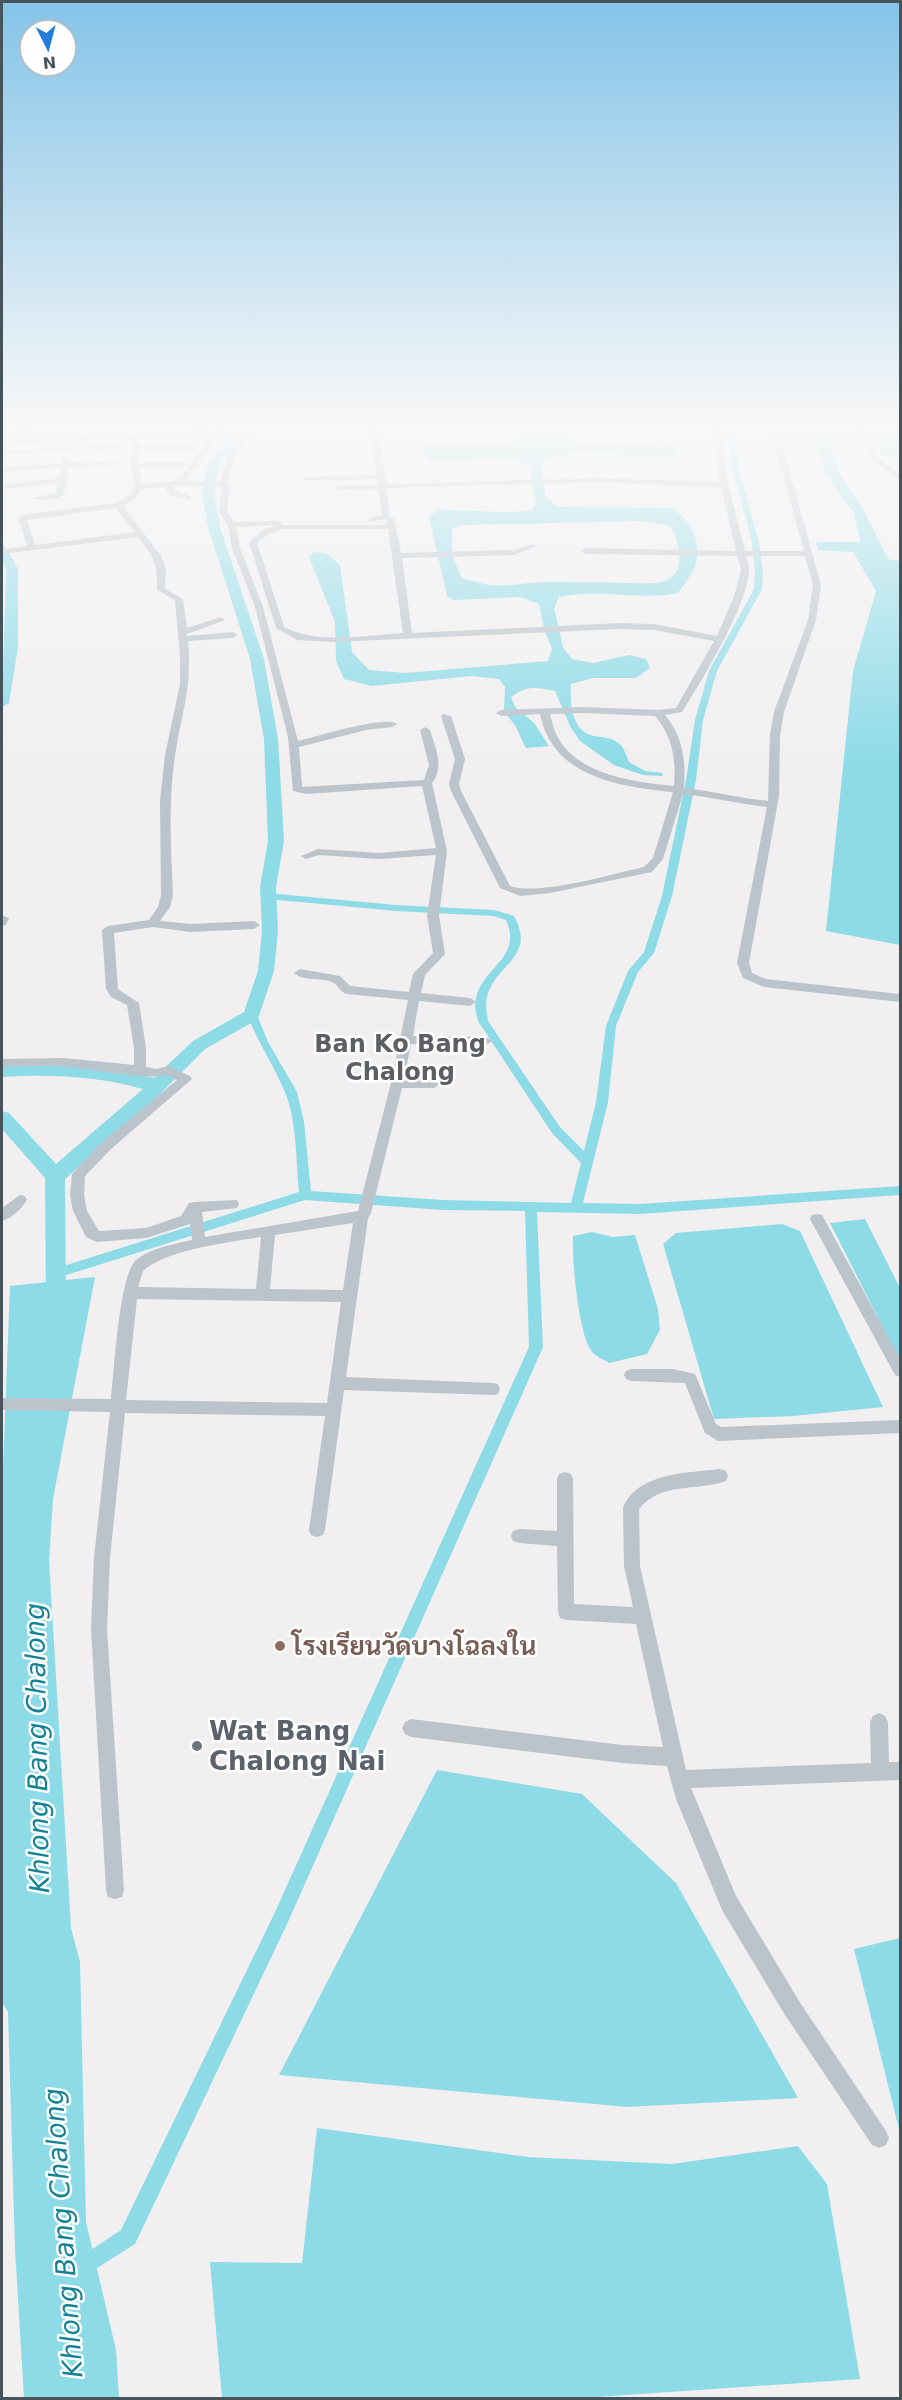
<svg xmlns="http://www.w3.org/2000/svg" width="902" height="2400" font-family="'DejaVu Sans',Sarabun,sans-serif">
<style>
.water{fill:#8edbe8;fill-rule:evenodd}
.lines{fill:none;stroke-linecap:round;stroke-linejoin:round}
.canal{fill:#8edbe8;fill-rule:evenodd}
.river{fill:#8edbe8;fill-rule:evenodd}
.minor{fill:#bbc4cb;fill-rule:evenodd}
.education-dot{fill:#8d6e63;stroke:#fff;stroke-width:2}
.worship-dot{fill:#6b7280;stroke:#fff;stroke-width:2}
.labels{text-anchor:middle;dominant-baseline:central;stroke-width:5;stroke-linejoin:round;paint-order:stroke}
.quarter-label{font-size:24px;font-weight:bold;fill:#5b5f63;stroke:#fff}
.near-education-label{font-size:26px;font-weight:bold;fill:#785e54;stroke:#fff;text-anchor:start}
.near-worship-label{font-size:26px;font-weight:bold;fill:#5b616d;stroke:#fff;text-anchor:start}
.near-water-label{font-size:27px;font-style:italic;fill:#138294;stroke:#fff}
</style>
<rect width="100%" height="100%" fill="#f1efef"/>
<path class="water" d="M525 425H540C556 452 639 442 668 441L677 450 672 456C629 458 586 446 544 459L541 466 546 498 559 507 670 508C691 517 704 547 694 569 690 577 683 586 678 593 639 601 599 588 559 597L554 608 563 647 572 659 593 663 629 655 646 659 650 668 636 678H593L571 684C570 704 571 731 594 736 601 737 612 738 617 742 624 746 626 755 629 762L645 771 662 773 663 776 643 775 614 765 580 741 570 726 555 691C536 687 527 685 511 697L515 707 534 723 549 746 526 748 516 727 504 711 505 687 499 679 471 676 372 686 344 679 336 661 335 622 309 557 314 552 328 554 340 565 352 652 369 670 405 673 548 661 552 649 544 629 539 604 520 597 453 600 447 596 429 516 438 510 511 512 532 510 536 504 531 479 532 475 528 465 513 458 431 462 424 455 422 448 432 444 509 445 522 438ZM641 521 670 526C679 538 686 570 669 579 660 585 643 583 633 583 602 582 571 582 540 582 524 583 505 587 489 585 480 583 471 580 462 578L452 555V529L463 525Z
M802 425H824L841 476 865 512 888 559 900 561V945L826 931 853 671 876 591 853 552 818 550 816 542H861L853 512 826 475 813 439 806 435Z
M869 425H900V455H882Z
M865 1219 900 1288V1361L830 1223Z
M782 1224 800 1231 883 1407 793 1416 714 1419 663 1244 676 1233Z
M592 1232 613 1237 635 1235 658 1309 660 1330 647 1354 609 1363C605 1360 597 1357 593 1353 578 1337 572 1259 573 1236Z
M95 1277 53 1499 49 1560 71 1928 80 1962 86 2222 116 2350 119 2398H24L15 2249 8 2012 2 2002V1495L10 1286Z
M437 1770 582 1794 676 1883 798 2098 627 2107 279 2075Z
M900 1938V2133L854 1949Z
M317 2128 528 2157 672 2164 798 2146 827 2184 860 2379 582 2398H222L210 2262 302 2263Z"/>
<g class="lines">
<path class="canal" d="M727 425H733L738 466 759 542 763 573 762 589 717 671 703 720 696 780 672 896 654 953 638 972 616 1026 608 1102 583 1203 640 1204 900 1186V1195L640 1214 537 1212 543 1347 288 1922 135 2244 83 2277 76 2274 73 2267 76 2260 121 2230 276 1910 529 1347 525 1211 443 1210 305 1200 57 1278 53 1277 51 1273 53 1269 57 1268 299 1192C296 1162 297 1118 284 1090 273 1064 258 1042 247 1015L252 1011 257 1015 268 1042 297 1092 304 1122 311 1191 443 1200 571 1203 581 1163 552 1133 478 1021C476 1013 474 1006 476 998 483 966 523 958 506 920L493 916 396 911 268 899 263 896 268 893 396 905 494 910 514 916C537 957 495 964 487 997 485 1005 487 1013 488 1021L560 1127 584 1151 596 1102 606 1026 628 971 644 952 662 896 686 780 695 720 709 671 754 589 755 573 752 542 732 466Z"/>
<path class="river" d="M235 425H245L219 466 214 493 220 527 264 659 278 739 284 841 276 887 278 931 274 971 258 1019 205 1049 151 1103 65 1179 66 1306 63 1312 56 1314 49 1312 46 1306 45 1178 2 1129V1111L9 1113 56 1164 143 1089C97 1076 49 1074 2 1077V1065C53 1060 104 1065 154 1078L193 1041 244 1012 258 971 262 931 260 887 268 841 264 739 250 659 208 527 202 493 207 466Z
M2 546 6 547 18 569V647L9 703 2 707 6 569 2 561Z"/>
<path class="minor" d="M54 425H75L2 435V431Z
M219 425H227L185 481 220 482 229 452 249 425H257L237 452 227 483 230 485 227 512 234 522 278 521 282 523 280 525H387L386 519 369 522 365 520 382 515 378 489 338 490 334 488 338 486 378 485 377 479 306 481 302 479 306 477 377 475 370 425H378L386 484 598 478 720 482 711 425H719L729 487 745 551H804L773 438 785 433 857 431 856 425H862L877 457 900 475V480L871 460 859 435 781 439 821 585 816 620 784 712 780 735 779 796 749 963 752 973 766 979 900 994V1002L764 987 743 978 737 963 767 807C738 804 712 797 683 794L663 859 652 872 550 893 520 896 500 888 451 791 449 784 455 759 441 716 443 714 451 716 465 759 459 784 461 791 510 886C539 896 612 874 644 867L653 858 673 792C630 788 570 780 548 737 544 730 542 722 540 714L501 716 496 713 501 710 583 707 658 710 676 708 714 641 654 630 620 629 334 642 297 640 276 628 249 542 263 530 277 525 236 527 240 548 263 607 298 741C316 737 385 715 397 724L392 727 366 730 299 747 302 787 424 780 429 765 420 730 425 727 430 730C435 747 445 767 432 783L447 851 439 916 445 954 425 975 421 993 470 998 476 1002 470 1006 419 1001 413 1036 486 1037 492 1041 486 1045 411 1044 404 1079 434 1080 440 1084 434 1088H402L371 1213 368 1218 346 1377 493 1383 498 1384 500 1389 498 1394 493 1395 344 1390 325 1530 323 1535 317 1537 311 1535 309 1530 325 1416 125 1413 110 1558 107 1628 124 1890 122 1897 115 1899 108 1897 106 1890 91 1628 94 1558 110 1412 2 1410V1398L111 1399C114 1374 119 1275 136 1260 150 1248 174 1244 192 1240L190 1224 146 1238 97 1242 86 1237 73 1211 70 1195 72 1174 101 1143 177 1080 167 1075C150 1081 89 1068 67 1067 46 1065 23 1067 2 1067V1059L64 1058 134 1065V1048L127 1005 111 997 106 989 102 930 108 926 149 920 158 907 161 895 160 801 165 755 180 684V655L175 600 157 590C158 563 154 558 138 537L2 554V550L27 546 19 520 21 515 116 503 129 495 135 487 130 461 132 441 119 438 2 445V441L119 434 138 437 140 446H195V450H140L138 463H184L188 465 184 467H139L142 484 177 481ZM598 482 721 487 736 551 586 548 582 551 586 554 737 556 741 570 734 596 717 636 654 624 620 623 412 633 402 558 515 555 537 546 533 544 514 550 401 553 394 519 390 517 386 488ZM179 485 222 487 219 512 228 526 232 548 255 607 288 737 293 791 306 794 422 786 436 848 379 853 318 849 301 856 306 859 319 855 379 859 436 855 427 916 433 953 413 974 409 992 350 986 340 976 300 969 294 973C304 982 320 977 332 982 338 985 340 992 347 994L408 1000 391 1083 358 1211 205 1237 202 1212 237 1208 239 1204 237 1200 194 1202 189 1203 181 1216 146 1228 99 1231 87 1211 84 1195 85 1176 111 1149 192 1079 190 1076 168 1066 156 1069 146 1067V1048L139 1003 118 989 114 933 153 927 191 932 254 929 260 925 254 921 191 924 160 921 170 907 173 895C171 849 168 802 175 756 181 714 193 686 188 641L233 638 238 635 233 632 187 636V634L225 620 221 617 187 628 183 599 165 589 166 568 161 556 123 506 135 499 141 489 167 487 166 491 169 495 191 500V496L174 491 175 486ZM116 508 135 532 35 545 27 520ZM282 529H388L403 633C366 635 318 645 284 627L257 542 269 534ZM746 556H805L813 585 808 620 774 712 770 735 768 801C739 798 713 791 684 788 686 760 683 737 665 715L682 712C700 684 750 601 749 569 749 565 747 560 746 556ZM583 713 655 716C673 737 676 759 674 786 635 782 578 776 557 736 554 730 552 721 550 714ZM353 1223 343 1290 270 1289 275 1235ZM261 1237 256 1289 138 1287 143 1271C165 1250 230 1242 261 1237ZM137 1299 341 1302 327 1403 126 1400Z
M207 429H210V433L143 434 139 432 143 430Z
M117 445H120V449L2 455V451Z
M67 456 71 458 70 463 115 461 119 463 115 465 69 468 64 495C57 499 40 502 33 498L56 493 58 483 2 489V485L59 478 61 468 2 471V467L62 464 63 458Z
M2 915 9 918 6 925 2 926Z
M20 1195 25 1196 27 1200C22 1208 11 1219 2 1221V1208Z
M817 1214 822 1215 900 1358V1377L895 1375 810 1219 812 1215Z
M631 1369H673L695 1374 716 1424 721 1427 900 1420V1433L718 1441 705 1433 685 1383 631 1381 626 1379 624 1375 626 1371Z
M720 1469 726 1471 728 1476 726 1481C695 1492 662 1481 639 1509L640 1566 686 1770 871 1763 870 1722 873 1716 879 1713 885 1716 888 1722 889 1762H900V1780L691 1788 736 1896 799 2001 886 2131 889 2138 886 2145 879 2148 872 2145 785 2015 722 1910 676 1799 667 1766 622 1763 411 1737 405 1734 402 1728 405 1722 411 1719 622 1745 663 1747 636 1624 566 1620 560 1618 558 1612 557 1546 519 1543 513 1541 511 1536 513 1531 519 1529 557 1531V1479L559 1474 565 1472 571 1474 573 1479 574 1604 633 1607 624 1566 623 1507C639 1472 688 1473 720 1469Z"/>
</g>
<linearGradient id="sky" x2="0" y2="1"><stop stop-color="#84c4e8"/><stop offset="0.56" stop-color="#f9f8f8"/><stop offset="1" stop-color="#f9f8f8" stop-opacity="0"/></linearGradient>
<rect width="902" height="761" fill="url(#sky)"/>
<circle class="education-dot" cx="280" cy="1646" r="6"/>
<circle class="worship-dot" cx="197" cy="1746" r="6"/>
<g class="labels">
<g class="quarter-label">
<text x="400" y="1044">Ban Ko Bang<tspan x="400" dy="28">Chalong</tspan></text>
</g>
<g class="near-education-label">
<text x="292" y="1646">โรงเรียนวัดบางโฉลงใน</text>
</g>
<g class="near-worship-label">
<text x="209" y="1731">Wat Bang<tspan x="209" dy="30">Chalong Nai</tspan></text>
</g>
<g class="near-water-label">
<text transform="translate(37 1748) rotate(-91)">Khlong Bang Chalong</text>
<text transform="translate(63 2233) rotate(-94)">Khlong Bang Chalong</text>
</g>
</g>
<rect width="902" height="2400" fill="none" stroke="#47535b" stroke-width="6"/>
<g transform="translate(48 48) rotate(174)"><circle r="28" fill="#ffffff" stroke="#b5babd" stroke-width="1.5"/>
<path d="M0-4.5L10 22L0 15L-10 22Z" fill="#217dd9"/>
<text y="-9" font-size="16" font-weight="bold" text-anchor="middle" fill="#47535b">N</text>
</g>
</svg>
